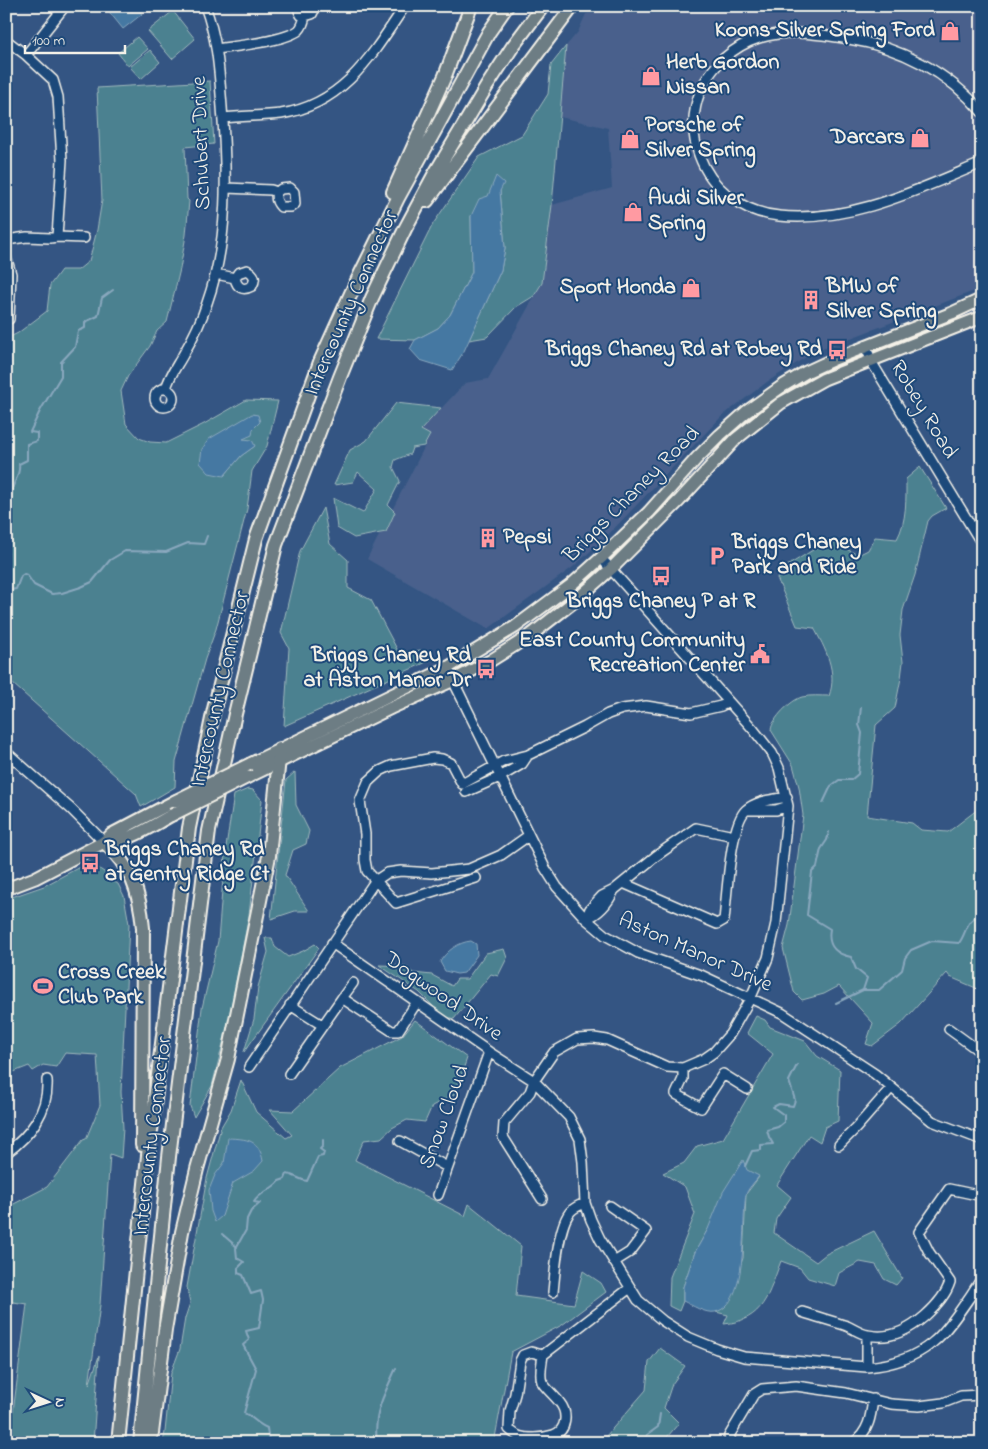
<svg xmlns="http://www.w3.org/2000/svg" width="988" height="1449" font-family="'Indie Flower',sans-serif">
<style>
.built{fill:#48618c}
.green{fill:#4b8190;stroke:#a0b9bc;fill-rule:evenodd}
.water{fill:#4478a2;stroke:#8aa8be}
.lines{fill:none;stroke-linecap:round;stroke-linejoin:round}
.stream{stroke:#8aa8be;stroke-width:2}
.minor-casing{stroke:#f4f1e8;stroke-width:12}
.major-casing{stroke:#f4f1e8;stroke-width:15}
.highway-casing{stroke:#f4f1e8;stroke-width:16}
.minor{stroke:#1f4a7a;stroke-width:9}
.major{stroke:#6d7d84;stroke-width:11}
.highway{stroke:#6d7d84;stroke-width:12}
.major-bridge-casing{stroke:#f4f1e8;stroke-width:15;stroke-linecap:butt}
.major-bridge{stroke:#6d7d84;stroke-width:11}
.labels{text-anchor:middle;dominant-baseline:central;stroke-width:4;stroke-linejoin:round;paint-order:stroke}
.poi-label{font-size:22px;font-weight:bold;fill:#f4f1e8;stroke:#1f4a7a;text-anchor:start}
.street-label{font-size:22px;fill:#f4f1e8;stroke:#1f4a7a}
</style>
<rect width="100%" height="100%" fill="#345583"/>
<filter id="ink" filterUnits="userSpaceOnUse"><feTurbulence type="fractalNoise" baseFrequency=".02" numOctaves="2"/><feDisplacementMap in="SourceGraphic" scale="10" xChannelSelector="R" yChannelSelector="G"/><feConvolveMatrix kernelMatrix="1 2 1 2 8 2 1 2 1" color-interpolation-filters="sRGB"/></filter>
<g filter="url(#ink)">
<path class="built" d="M603 6H982V288L814 352 767 382 722 416 605 538 573 567 488 629 367 559 430 436 421 430 465 383 488 379 542 283 552 205 612 188 608 128 560 117 566 46 578 32 586 14Z"/>
<path class="green" d="M173 11 195 39 172 59 148 31Z
M137 37 148 49 128 66 118 53Z
M566 46 552 205 542 283 534 296 516 307 487 337 469 340 501 270 505 248 500 190 488 196 471 216 472 272 450 315 438 328 415 340 376 339 433 224 479 157 522 135 548 94 551 65Z
M150 50 160 62 141 79 130 67Z
M210 81 214 144 185 147 187 199 189 201 186 235 180 269 167 322 157 331 150 346 128 376 121 391 126 424 139 438 150 442 166 443 204 424 246 400 278 401 267 446 252 471 247 509 216 629 205 659 176 762 175 787 141 807 136 794 13 684 6 685V339L18 333 47 311 50 285 61 270H78L89 261 97 230 102 200 97 88ZM252 415 242 439 255 446 241 456 224 476 242 421Z
M396 403 441 408 421 430 430 435 424 446 412 448 410 454 395 460 393 467 400 481 388 505 395 512 386 532 354 538 337 528 333 498 363 513 377 489 358 472 353 482 334 485 350 450 366 441Z
M920 467 946 508 932 516 928 521 915 575 903 610 900 635 903 662 901 678 895 708 876 725 867 816 912 823 921 830 948 832 982 806V982L976 988 950 977 947 973 901 1024 872 1046 866 1044 873 1023 839 986 824 994 802 1000 794 992 783 948 789 925 803 815 799 787 793 765 771 730C772 719 791 700 802 697 810 695 821 696 829 696 838 672 825 648 814 628L797 626 777 578 787 566 829 540 858 555 868 550 875 537 897 539C907 521 906 498 906 479Z
M323 508 330 544 348 560V588L371 600 399 653 421 650 431 660 284 726 289 648 281 633 300 551Z
M295 772 296 805 309 831 306 844 293 850 285 875 309 911H295L271 919 286 780Z
M248 789 253 790 262 800 249 915 227 1028 212 1086 194 1117 190 1106 202 1008 218 941 225 853 234 795Z
M89 862 110 876V879L118 884 124 896 129 924 121 1092 123 1128 121 1158 110 1154 100 1305 89 1385 99 1356 93 1443H9L27 1304 6 1301V1208L47 1187 83 1140 86 1139 100 1105 97 1055 65 1053 56 1067 43 1065 33 1071 29 1066 6 1075V899L44 886Z
M265 938H272L275 947 288 957 303 951 315 944 319 948 244 1052 254 1019 258 987 268 952Z
M504 949 507 958 498 976 491 974 454 1019 443 1016 419 992 379 965 406 966 413 973 432 975 452 986 457 979H467L486 953Z
M756 1016 765 1020 770 1027 805 1041 817 1056 840 1070 838 1121 825 1127 820 1142 809 1135 777 1185 791 1197 776 1219 774 1233 816 1262 826 1254 874 1231 902 1278 896 1285 884 1279 876 1265 860 1262 839 1273 835 1286 808 1278 800 1268 781 1261C768 1294 765 1320 724 1324L728 1315 716 1312 726 1306 743 1258 746 1194 759 1177 708 1229 695 1252 683 1287V1301L679 1311 669 1306 670 1277 695 1214 685 1187 663 1173 684 1163 697 1146 723 1139 773 1054 747 1033Z
M415 1020 467 1058 455 1094 432 1106 425 1122 407 1120 392 1128 381 1138 364 1140 355 1160 465 1216 469 1204 521 1246 516 1296 574 1304 583 1271 601 1283 606 1292 562 1325 511 1352 494 1443H163L165 1432 171 1373 180 1349 185 1318 190 1303 187 1287 207 1178 221 1127 231 1110 241 1080 256 1112 286 1138 292 1135 270 1110 293 1111 340 1068 402 1036Z
M660 1348 685 1366 672 1384 664 1408 679 1423 662 1443H600L646 1390 649 1362Z"/>
<path class="water" d="M108 6H127L132 12 137 8 142 14 123 29 106 8Z
M496 176 504 183 500 191 505 248 501 270 464 351 452 370 420 360 410 349 415 340 438 328 450 315 472 272 471 216 479 199 488 196Z
M252 414 258 415 260 422 253 429 252 435 243 439 252 440 255 446 241 456 224 476 209 473 200 463 202 449 209 439Z
M471 941 476 944 477 955 464 973 457 974 445 971 440 962C446 951 459 942 471 941Z
M228 1138C247 1139 259 1139 263 1161L254 1171 233 1183 222 1216 215 1222 211 1211 209 1190 215 1175 224 1163Z
M743 1160 747 1170 759 1176C755 1182 747 1189 746 1195 741 1219 750 1305 715 1312 705 1314 692 1305 683 1301V1287L695 1252 708 1229 723 1192Z"/>
<g class="lines">
<path class="stream" d="M6 498 11 496C11 483 21 477 19 464L27 460V444L37 441V433L30 432 40 411 61 376V362L75 347 78 331 85 328V322L98 316 102 298 113 290
M6 554 8 553 6 564
M6 591 16 589 21 576 24 574 27 575 34 585 52 594 62 593 81 587 92 582 110 560 125 551 166 552 188 543 204 544 207 536
M823 803 831 786 839 780H851L858 774 862 733 859 725 861 707
M829 832 827 840 821 849 817 867 812 872 807 915 830 929C827 946 835 954 851 957L856 969 867 978 863 990
M836 1003 863 990H879L902 970 905 958 911 950 932 941 959 943C967 933 966 916 982 916
M745 1166 752 1151 761 1150V1145L773 1144 769 1137 767 1130 778 1127 784 1122V1115L773 1107 779 1104 793 1106 795 1100 789 1081 797 1065
M222 1234 237 1247
M269 1443 267 1428C257 1424 253 1417 244 1413L256 1369 243 1345 249 1340 246 1331 259 1328 263 1300 261 1291 251 1294 243 1275 238 1273V1268L244 1262 237 1258 236 1248 246 1230 247 1219 251 1211 260 1203 254 1202C260 1192 272 1190 279 1181L285 1179 287 1174C295 1175 299 1180 307 1181L318 1157 323 1156 324 1152 320 1149 323 1146V1140
M377 1443C373 1411 384 1396 396 1368
M644 1443 647 1435 658 1427 660 1414"/>
<defs>
<path id="minor" d="M297 6 301 15 305 16 312 14 316 6
M6 40 26 55 53 80 58 97 62 160 57 237 50 238 27 237 6 240
M217 49C236 46 286 41 299 30 303 26 304 21 305 16
M26 55 65 6
M982 112C948 72 900 47 849 39 819 34 788 29 759 38 746 42 733 50 723 59 664 115 700 208 779 216 851 223 917 190 982 163
M223 118C242 116 262 116 281 114 344 104 372 55 405 6
M226 188 271 190 277 192C275 198 276 202 281 207H291L295 204 294 192 290 188 281 189 277 192
M57 237 84 238
M6 256 11 274 9 319
M216 274 235 278C237 288 243 291 252 286 256 279 255 274 247 270L238 273 235 278
M865 346 874 366 982 544
M155 398a9 9 0 1 1 18 0a9 9 0 1 1-18 0Z
M166 389C169 376 177 366 183 355 193 338 201 322 207 303 229 241 227 172 222 107 219 70 218 42 205 6
M447 668 545 868 557 887 586 919 605 935 638 953 703 976 782 1013 875 1074 932 1121 982 1140
M6 752 71 809 104 842
M466 792 500 777 522 764 528 755
M747 810H776L788 806
M476 878 396 903 367 871 365 860V834L360 801 368 782 380 771 391 766 433 758 442 759 451 763 462 784 504 761 528 755 585 727 608 714 622 709 646 706 691 713 721 706 729 702
M623 883 717 924 724 920C727 897 730 824 746 810 757 800 773 800 787 797
M586 919 590 909 602 896 614 890 656 856 696 828 734 836
M586 919C600 913 608 904 614 890
M332 943 489 1052 534 1081 569 1117 580 1139 583 1162 585 1203 591 1220 600 1239 638 1300 663 1321 688 1337 717 1349 744 1357 867 1367C890 1365 914 1358 932 1343 947 1332 972 1294 982 1278
M353 983 342 998 392 1031H398L417 1002
M290 1005 322 1025
M949 1029 982 1053
M249 1067 375 881 387 873 401 871 432 873 469 869 501 855 528 836
M683 1068V1079L676 1094 701 1108 723 1074 747 1089
M289 1074 342 998
M400 1141 447 1167
M839 1145 856 1128 891 1088
M6 1153C30 1136 49 1111 47 1080
M438 1195 489 1052
M542 1199 503 1137 504 1123 530 1092 534 1081 554 1052 577 1039 594 1038 607 1040 667 1067 683 1068 704 1059 714 1052 730 1034 751 997 768 958 776 923 788 806 779 768 772 753 753 729 601 558
M610 1206 646 1231 630 1252 614 1262
M553 1292C555 1273 558 1224 571 1211 575 1207 580 1205 585 1203
M802 1312C817 1317 832 1321 847 1326 854 1329 861 1334 868 1335 890 1340 909 1330 925 1316 935 1307 946 1295 950 1282L929 1252 919 1232 949 1189 982 1196
M531 1352 543 1355C542 1363 539 1374 542 1382 546 1389 555 1396 560 1403 568 1413 567 1431 553 1435 547 1437 540 1438 534 1438 522 1438 517 1437 509 1429L510 1411 515 1394 520 1361 523 1355Z
M543 1355 630 1288
M867 1367V1335
M732 1443 729 1436 754 1394 762 1389 796 1386 846 1393 891 1404 919 1406 943 1403 961 1396 982 1395
M853 1443C869 1432 871 1416 873 1399"/>
<path id="major" d="M250 764 447 668 515 627 570 586 601 558 649 512 697 458 720 435 746 412 781 387 806 372 832 360 952 313 982 299
M248 777 391 708 454 680 490 661 531 635 576 600 611 569 679 501 736 439 781 403 824 379 982 317
M104 842C128 843 151 826 172 815
M6 889 35 878 104 842 112 834 175 801"/>
<path id="highway" d="M393 192 445 76 471 6
M427 201 573 6
M104 842C131 866 140 892 143 928L142 1145
M118 1443 148 1155 189 828 214 709 256 539 320 362 353 289 398 198 489 32 507 6
M140 1443 169 1157 209 831 235 714 276 545 340 377 372 298 405 229 434 175 487 86 513 46 543 6
M146 1443 152 1433 165 1330 182 1232 197 1169 228 1059 269 856 280 749"/>
</defs>
<use href="#minor" class="minor-casing"/>
<use href="#major" class="major-casing"/>
<use href="#highway" class="highway-casing"/>
<use href="#minor" class="minor"/>
<use href="#major" class="major"/>
<use href="#highway" class="highway"/>
<defs>
<path id="major-bridge" d="M175 801 250 764
M172 815 248 777"/>
</defs>
<use href="#major-bridge" class="major-bridge-casing"/>
<use href="#major-bridge" class="major-bridge"/>
</g>
</g>
<defs>
<symbol id="shop-bare" viewBox="-9 -9 18 18"><path d="M-5-2.5h2.3a2.7 3.5 0 0 1 5.4 0H5L5.5 6h-11ZM-1.5-2.5h3a1.5 2.3 0 0 0-3 0Z" fill="#ff9aa2" stroke="#1f4a7a" stroke-width="2.5" paint-order="stroke"/></symbol>
<symbol id="building-bare" viewBox="-9 -9 18 18"><path d="M-4-6H4V6H1V3H-1V6H-4ZM-2.5-4.3h1.7v1.8h-1.7ZM.8-4.3h1.7v1.8H.8ZM-2.5-1h1.7V.8h-1.7ZM.8-1h1.7V.8H.8Z" fill="#ff9aa2" stroke="#1f4a7a" stroke-width="2.5" paint-order="stroke"/></symbol>
<symbol id="bus-bare" viewBox="-9 -9 18 18"><path d="M-5-6H5V4H4V6H2V4H-2V6H-4V4H-5ZM-3.5-4V0h7V-4ZM-3.5 1.2v1.5H-2V1.2ZM2 1.2v1.5H3.5V1.2Z" fill="#ff9aa2" stroke="#1f4a7a" stroke-width="2.5" paint-order="stroke"/></symbol>
<symbol id="parking-bare" viewBox="-9 -9 18 18"><path d="M-3.5-5.5H1a3.5 3.5 0 0 1 0 7H-1V5.5H-3.5ZM-1-3.4V-.6H.8a1.4 1.4 0 0 0 0-2.8Z" fill="#ff9aa2" stroke="#1f4a7a" stroke-width="2.5" paint-order="stroke"/></symbol>
<symbol id="civic-bare" viewBox="-9 -9 18 18"><path d="M-.6-6.5H3V-4.5H.6V-3L4-1V1h2V6H-6V1h2V-1L-.6-3ZM-1.2 2.5V6h2.4V2.5Z" fill="#ff9aa2" stroke="#1f4a7a" stroke-width="2.5" paint-order="stroke"/></symbol>
<symbol id="stadium-bare" viewBox="-9 -9 18 18"><path d="M0-5a6.5 5 0 1 0 0 10a6.5 5 0 1 0 0-10ZM-3.5-1.8h7v3.6h-7Z" fill="#ff9aa2" stroke="#1f4a7a" stroke-width="2.5" paint-order="stroke"/></symbol>
</defs>
<g fill-rule="evenodd">
<use href="#shop-bare" x="936" y="17" width="28" height="28"/>
<use href="#shop-bare" x="637" y="62" width="28" height="28"/>
<use href="#shop-bare" x="906" y="124" width="28" height="28"/>
<use href="#shop-bare" x="616" y="125" width="28" height="28"/>
<use href="#shop-bare" x="619" y="198" width="28" height="28"/>
<use href="#shop-bare" x="677" y="274" width="28" height="28"/>
<use href="#building-bare" x="797" y="286" width="28" height="28"/>
<use href="#bus-bare" x="823" y="336" width="28" height="28"/>
<use href="#building-bare" x="474" y="524" width="28" height="28"/>
<use href="#parking-bare" x="703" y="542" width="28" height="28"/>
<use href="#bus-bare" x="647" y="562" width="28" height="28"/>
<use href="#civic-bare" x="746" y="640" width="28" height="28"/>
<use href="#bus-bare" x="472" y="655" width="28" height="28"/>
<use href="#bus-bare" x="76" y="849" width="28" height="28"/>
<use href="#stadium-bare" x="29" y="972" width="28" height="28"/>
</g>
<g class="labels">
<g class="poi-label">
<text x="935" y="31" text-anchor="end">Koons Silver Spring Ford</text>
<text x="666" y="63">Herb Gordon<tspan x="666" dy="25">Nissan</tspan></text>
<text x="645" y="126">Porsche of<tspan x="645" dy="25">Silver Spring</tspan></text>
<text x="905" y="138" text-anchor="end">Darcars</text>
<text x="648" y="199">Audi Silver<tspan x="648" dy="25">Spring</tspan></text>
<text x="826" y="287">BMW of<tspan x="826" dy="25">Silver Spring</tspan></text>
<text x="676" y="288" text-anchor="end">Sport Honda</text>
<text x="822" y="350" text-anchor="end">Briggs Chaney Rd at Robey Rd</text>
<text x="503" y="538">Pepsi</text>
<text x="732" y="543">Briggs Chaney<tspan x="732" dy="25">Park and Ride</tspan></text>
<text x="661" y="602" text-anchor="middle">Briggs Chaney P at R</text>
<text x="745" y="641" text-anchor="end">East County Community<tspan x="745" dy="25">Recreation Center</tspan></text>
<text x="471" y="656" text-anchor="end">Briggs Chaney Rd<tspan x="471" dy="25">at Aston Manor Dr</tspan></text>
<text x="105" y="850">Briggs Chaney Rd<tspan x="105" dy="25">at Gentry Ridge Ct</tspan></text>
<text x="58" y="973">Cross Creek<tspan x="58" dy="25">Club Park</tspan></text>
</g>
<g class="street-label">
<text transform="translate(202 143) rotate(-92)">Schubert Drive</text>
<text transform="translate(352 303) rotate(-66)">Intercounty Connector</text>
<text transform="translate(923 410) rotate(59)">Robey Road</text>
<text transform="translate(632 495) rotate(-45)">Briggs Chaney Road</text>
<text transform="translate(221 689) rotate(-77)">Intercounty Connector</text>
<text transform="translate(695 953) rotate(24)">Aston Manor Drive</text>
<text transform="translate(443 997) rotate(35)">Dogwood Drive</text>
<text transform="translate(445 1117) rotate(-70)">Snow Cloud</text>
<text transform="translate(153 1136) rotate(-83)">Intercounty Connector</text>
</g>
</g>
<rect width="988" height="1449" fill="none" stroke="#1f4a7a" stroke-width="25"/>
<rect x="12" y="12" width="963" height="1424" fill="none" stroke="#f4f1e8" stroke-width="2" filter="url(#ink)"/>
<g transform="translate(48 1402) rotate(94)" stroke="#1f4a7a" stroke-width="4" paint-order="stroke">
<path d="M0-4L9 19L0 12L-9 19Z" fill="#f4f1e8"/>
<text y="-8" font-size="14" font-weight="bold" text-anchor="middle" fill="#f4f1e8">N</text>
</g>
<path d="M25 45v8h100v-8" fill="none" stroke="#f4f1e8" stroke-width="2.5"/>
<text x="32" y="45" font-size="15" fill="#f4f1e8" stroke="#1f4a7a" stroke-width="4" paint-order="stroke">100 m</text>
</svg>
